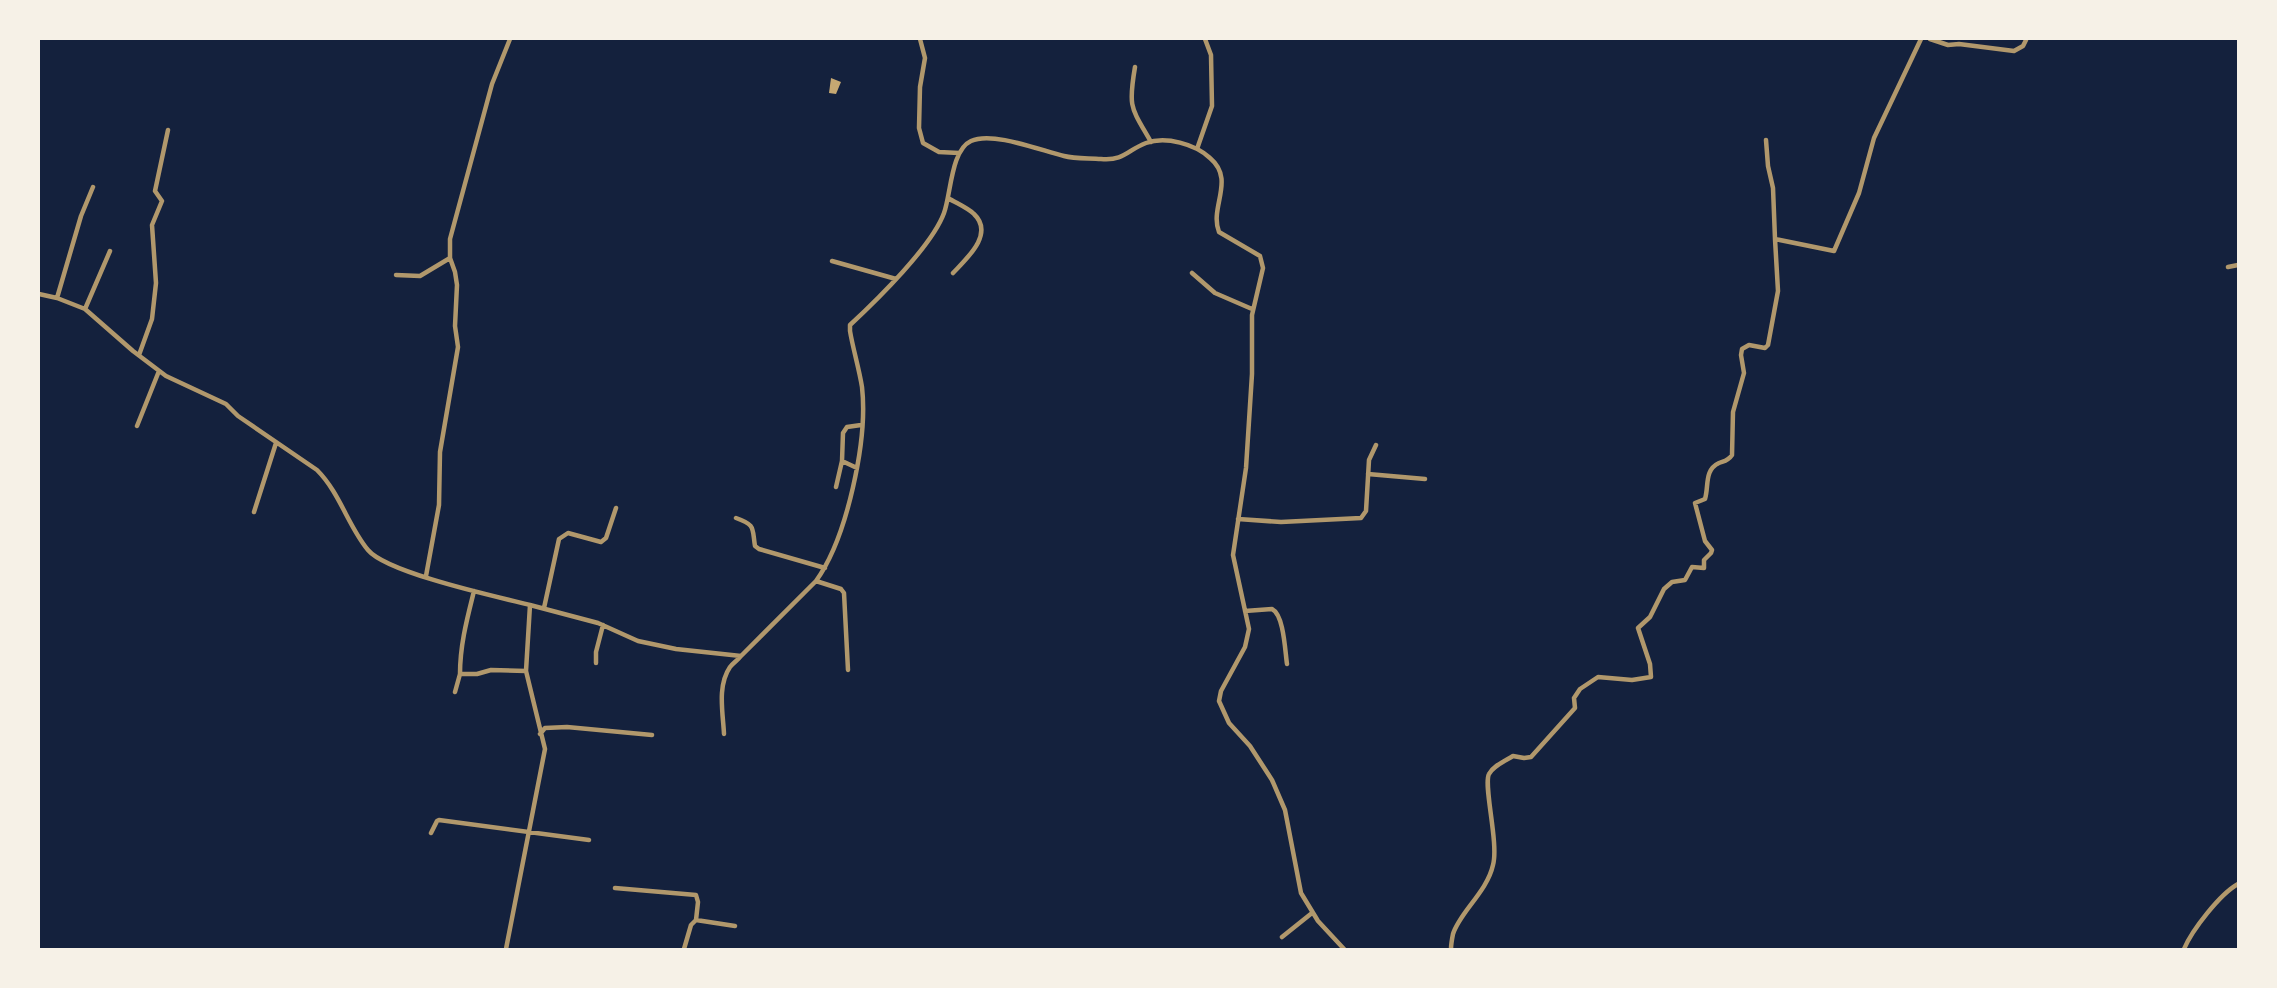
<svg xmlns="http://www.w3.org/2000/svg" width="2277" height="988" font-family="Rubik,sans-serif">
<style>
.building{fill:#c6a872}
.lines{fill:none;stroke-linecap:round;stroke-linejoin:round}
.minor{stroke:#b1986c;stroke-width:4.5}
</style>
<rect width="100%" height="100%" fill="#14213d"/>
<path class="building" d="M831 78 841 82 836 94 829 93Z"/>
<g class="lines">
<path class="minor" d="M920 39 925 58 920 87 919 128 923 143 939 152 959 153
M1930 39 1948 45 1959 44 2014 51 2023 46 2026 40
M1135 67C1128 108 1131 107 1151 142
M1766 140 1768 166 1773 188 1775 239 1834 251 1859 193 1874 138 1921 39
M1197 149 1212 106 1211 55 1205 39
M948 198C956 203 968 208 974 214 995 234 966 259 953 273
M832 261 896 279
M2228 267 2238 265
M1192 273 1215 293 1252 309
M396 275 420 276 450 258
M39 294 57 298 85 309 133 351 166 376 226 404 238 416 317 470C340 493 348 526 368 550 387 573 498 597 530 605
M57 298 81 216 93 187
M85 309 110 251
M139 355 152 319 156 283 152 225 162 201 155 191 168 130
M137 426 159 371
M857 468 842 461 843 433 847 427 861 425
M1368 474 1425 479
M836 487 842 461
M254 512 276 443
M736 518C756 525 752 528 755 546L759 549 825 568
M1238 519 1281 522 1361 518 1366 511 1369 460 1376 445
M426 576 439 505 440 452 458 347 455 326 457 285 455 272 450 258V239L492 84 510 39
M816 581 841 589 844 593 848 670
M544 608 559 539 568 533 601 542 606 538 616 508
M1245 611 1272 609C1284 615 1285 651 1287 664
M596 663V652L603 625
M460 674C460 645 467 619 474 591
M455 692 460 674H477L491 670 526 671
M540 734 545 728 567 727 652 735
M724 734C723 713 717 686 730 667 733 663 738 660 741 656
M431 833 437 821 439 820 589 840
M615 888 696 895 698 902 696 920
M1282 937 1312 913
M506 949 545 749 526 671 530 605 598 623 638 641 676 649 741 656 816 581C847 538 868 440 862 387 859 368 853 349 850 331V325C877 300 932 246 944 213 951 194 951 150 971 141 993 131 1042 151 1064 156 1075 159 1089 158 1101 159 1125 161 1127 150 1146 143 1166 136 1195 144 1210 158 1236 180 1209 207 1219 232L1260 256 1263 268 1252 315V374L1246 468 1233 555 1249 629 1245 647 1221 691 1219 701 1229 723 1250 746 1272 780 1285 810 1301 893 1318 921 1344 949
M684 949 691 925 696 920 735 926
M1451 949C1451 944 1452 939 1453 934 1460 912 1487 892 1493 865 1499 843 1483 785 1489 774 1493 766 1505 761 1513 756L1524 758 1531 757 1575 708 1574 698 1580 689 1598 677 1632 680 1651 677 1650 664 1638 628 1650 617 1664 589 1672 582 1685 580 1692 567 1704 568V560L1711 553 1712 550 1705 541 1695 503 1705 499C1709 486 1704 470 1719 463 1724 461 1728 461 1732 455L1733 412 1744 373 1741 355 1742 349 1749 345 1765 348 1768 345 1778 291 1775 239
M2184 949C2192 930 2220 894 2238 884"/>
</g>
<rect width="2277" height="988" fill="none" stroke="#f6f1e7" stroke-width="80"/>
</svg>
